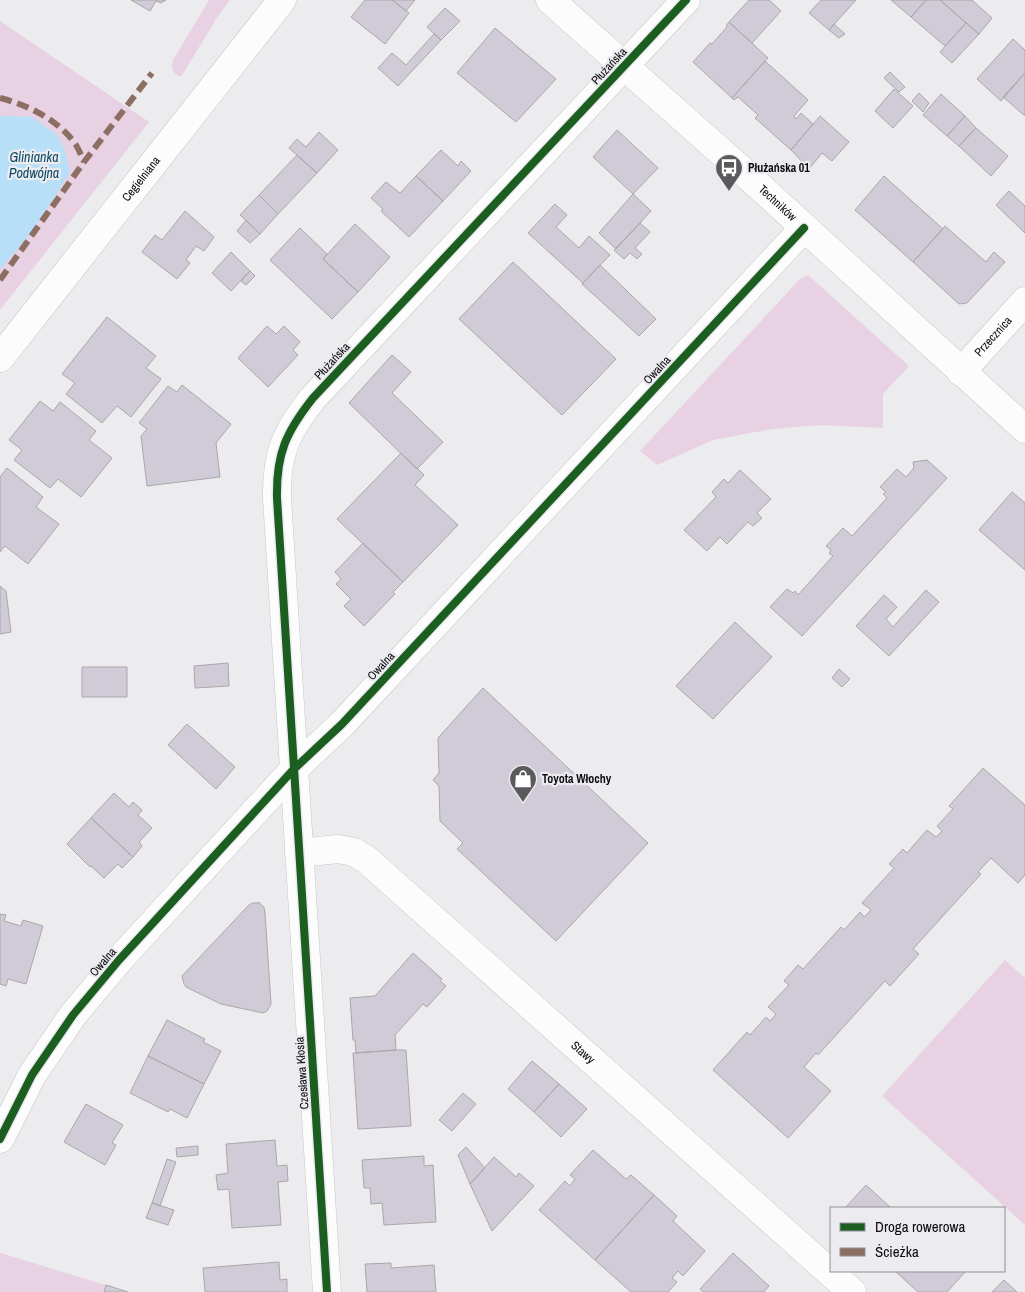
<svg xmlns="http://www.w3.org/2000/svg" width="1025" height="1292" font-family="'Archivo Narrow',sans-serif">
<style>
.green{fill:#e7d1e3}
.water{fill:#b7dff7}
.building{fill:#d1cbd8;stroke:#a8a8aa}
.lines{fill:none;stroke-linecap:round;stroke-linejoin:round}
.minor-casing{stroke:#c7c7c9;stroke-width:29}
.tertiary-casing{stroke:#c7c7c9;stroke-width:29}
.minor{stroke:#fcfcfd;stroke-width:28}
.tertiary{stroke:#fcfcfd;stroke-width:28}
.quiet{stroke:#8d6e63;stroke-width:6;stroke-dasharray:12 6;stroke-linecap:butt}
.cycleway-casing{stroke:#ebebf0;stroke-width:11}
.cycleway{stroke:#1b5e20;stroke-width:8}
.labels{text-anchor:middle;dominant-baseline:central;stroke-width:4.5;stroke-linejoin:round;paint-order:stroke}
.street-label{font-size:12px;fill:#0b0b0d;stroke:#ebebf0}
.poi-label{font-size:12px;font-weight:bold;fill:#0b0b0d;stroke:#ebebf0;text-anchor:start}
.water-label{font-size:14px;font-style:italic;fill:#0c4965;stroke:#ebebf0}
</style>
<rect width="100%" height="100%" fill="#ececef"/>
<path class="green" d="M209 0H230L218 16 181 77C172 73 171 69 173 60Z
M0 21 149 122 0 310Z
M808 275 909 366 883 394V428L821 425 772 429 713 440 657 465 640 451 800 279Z
M1005 960 1025 978V1225L882 1096Z
M0 1253 106 1285 104 1292H0Z"/>
<path class="water" d="M0 116 32 117 57 135 65 151 70 172C49 206 28 240 0 269Z"/>
<path class="building" d="M131 0H166L161 3 156 1 150 11Z
M365 0H392L409 13 385 44 351 17Z
M392 0H415L406 11Z
M749 0H769L781 11 752 43 729 22Z
M821 0H856L829 30 809 13Z
M891 0H926L911 17Z
M926 0H940L966 23 945 46 911 17Z
M940 0H972L992 18 979 34Z
M445 8 460 21 441 40 427 27Z
M729 22 768 58 732 98 693 62 710 43 712 44 727 27 726 26Z
M966 23 979 34 952 63 940 52Z
M834 24 845 34 839 38 829 30Z
M495 28 556 79 516 122 457 73Z
M434 34 441 40 398 86 378 68 392 53 406 65Z
M1013 39 1025 50V73L1001 101 977 79Z
M765 61 808 100 794 116 796 119 801 113 813 124 791 150 755 118 758 115 738 97 734 100 732 98Z
M890 72 905 87 899 92 884 78Z
M1025 73V116L1003 97Z
M894 89 913 106 893 128 875 111Z
M919 93 929 103 923 112 912 101Z
M941 94 965 116 947 136 923 115Z
M820 116 849 142 832 161 822 153 809 169 791 150Z
M965 116 976 128 959 146 947 136Z
M976 128 1008 156 991 176 959 146Z
M617 130 658 168 633 194 593 157Z
M319 132 338 150 317 173 289 148 297 139 306 147Z
M441 150 458 166 461 161 471 171 443 201 416 176Z
M297 155 317 173 278 214 259 195Z
M416 176 443 201 409 237 381 211 383 209 371 198 386 182 400 193Z
M884 176 943 229 913 262 855 210Z
M1009 191 1025 206V233L996 205Z
M633 194 651 211 616 249 599 233Z
M259 195 278 214 260 234 240 215Z
M555 204 567 215 556 227 579 248 589 236 610 255 583 283 528 233Z
M185 211 214 237 204 251 196 246 186 260 190 263 177 279 142 252 155 235 162 240Z
M246 220 260 234 250 243 237 231Z
M640 223 650 232 635 248 642 254 637 259 630 253 624 259 614 250Z
M355 224 390 257 358 292 323 259Z
M945 226 986 262 994 252 1005 262 967 303 959 304 913 262Z
M300 228 327 254 323 259 358 292 332 319 270 260Z
M231 252 250 271 231 291 212 273Z
M513 262 616 359 562 415 459 319Z
M600 265 656 319 639 336 582 284Z
M250 271 255 276 246 285 241 281Z
M107 317 156 356 146 368 161 379 131 417 117 406 102 423 66 394 75 383 62 374Z
M267 326 276 334 284 326 300 342 293 350 298 355 268 387 238 358Z
M392 355 411 372 392 393 443 442 417 469 349 403Z
M182 385 231 424 216 443 220 477 147 486 141 436 147 429 139 423 168 386 177 392Z
M40 401 53 411 60 402 96 431 89 440 112 458 81 497 58 479 50 488 14 460 22 450 9 440Z
M401 453 424 475 415 485 458 525 403 582 337 519Z
M927 460 947 478 802 636 770 607 787 589 793 593 795 591 798 595 833 556 829 553 831 550 826 546 843 528 852 536 887 498 883 494 886 492 880 487 897 469 906 477 914 468 913 462Z
M7 468 43 497 36 507 59 524 28 564 5 546 0 552V477Z
M740 470 771 499 757 513 762 518 753 526 748 522 727 544 720 537 707 551 684 530 716 497 712 492 724 479 728 483Z
M1012 492 1025 503V570L979 530Z
M363 543 403 582 393 592 395 594 364 626 344 606 351 599 336 584 341 579 335 572Z
M0 586 6 591 11 632 0 634Z
M926 590 939 602 889 656 856 626 884 595 897 607 886 619 893 627Z
M735 622 772 657 713 719 676 686Z
M228 663 229 686 195 688 194 666Z
M82 667H127V697H82Z
M839 669 850 679 842 687 832 678Z
M483 688 648 843 556 941 457 849 463 843 440 821 439 786 433 780 439 773 438 738Z
M187 724 235 767 216 789 168 745Z
M983 768 1025 805V875L1018 883 991 858 978 872 981 874 913 949 919 954 890 986 885 981 818 1055 816 1053 804 1067 831 1091 788 1138 713 1070 747 1032 750 1035 766 1017 770 1021 776 1014 768 1007 789 985 784 981 798 965 803 969 841 927 844 930 860 912 864 917 871 910 862 903 894 868 889 864 903 849 907 853 927 830 936 837 942 831 937 826 953 809 949 806Z
M114 793 129 807 133 802 142 810 138 815 152 828 139 842 142 846 133 857 91 818Z
M91 818 133 857 122 868 118 864 104 878 91 866 90 867 67 844Z
M258 902 260 903V904L264 907 265 913 271 1004 267 1011 263 1013 221 1004 186 987 184 984 182 976 248 906 252 903H258Z
M0 914 6 915 4 921 21 926 23 920 43 926 26 984 8 979 6 986 0 984Z
M413 953 442 979 440 981 446 986 427 1007 423 1004 395 1035 396 1050 356 1053 355 1040H353L350 998 375 996Z
M167 1020 205 1039 203 1042 221 1051 204 1084 148 1056Z
M396 1050H406L411 1126 358 1129 353 1053Z
M148 1056 204 1084 187 1118 170 1109 168 1112 130 1093Z
M532 1061 559 1084 534 1112 508 1089Z
M559 1084 587 1109 561 1137 534 1112Z
M463 1093 476 1104 452 1131 439 1120Z
M86 1104 123 1125 112 1143 116 1145 105 1165 64 1142Z
M275 1140 277 1166 287 1165 288 1181 278 1182 281 1225 232 1228 229 1189 218 1190 216 1175 228 1173 226 1144Z
M198 1146V1155L177 1157 176 1148Z
M466 1147 485 1168 470 1184 458 1155Z
M593 1150 626 1179 631 1175 654 1195 595 1260 539 1210 565 1181 570 1186 575 1179 570 1175Z
M424 1156V1166L433 1165 436 1222 384 1225 382 1203 371 1204 370 1188H364L362 1160Z
M494 1157 516 1177 519 1173 534 1186 492 1231 470 1184Z
M167 1159 176 1162 160 1206 152 1203Z
M866 1185 891 1208H845Z
M654 1195 677 1216 673 1221 705 1251 683 1276 678 1271 672 1278 677 1282 668 1292H631L595 1260Z
M152 1203 174 1210 168 1225 146 1218Z
M733 1253 769 1286 764 1292H703L700 1289Z
M279 1262 280 1280 287 1279V1292H205L203 1268Z
M391 1263V1268L434 1265 436 1292H367L365 1264Z
M895 1271H966L947 1292H918Z
M1004 1280 1017 1292H992Z
M106 1285 128 1292H104Z"/>
<g class="lines">
<defs>
<g id="minor">
<path id="s1" d="M961 372 1025 301"/>
<path id="s2" d="M299 853 338 849 354 852 367 860 852 1292"/>
<path d="M0 1139 32 1075 73 1015 119 960 294 769 342 724 804 228"/>
<path d="M327 1292 277 498C276 454 286 432 313 398L686 0"/>
</g>
<g id="tertiary">
<path id="s3" d="M550 0 737 166 1025 429"/>
<path id="s4" d="M0 358 282 0"/>
</g>
</defs>
<use href="#minor" class="minor-casing"/>
<use href="#tertiary" class="tertiary-casing"/>
<use href="#minor" class="minor"/>
<use href="#tertiary" class="tertiary"/>
<path class="quiet" d="M0 98C28 105 59 120 76 145 79 150 82 157 84 162
M0 280 84 162 152 73"/>
<defs>
<path id="cycleway" d="M0 1139 32 1075 73 1015 119 960 294 769 342 724 804 228
M327 1292 277 498C276 454 286 432 313 398L686 0"/>
</defs>
<use href="#cycleway" class="cycleway-casing"/>
<use href="#cycleway" class="cycleway"/>
</g>
<defs>
<symbol id="bus-pin" viewBox="-11 -11 22 30"><path d="M0 17L-7.5 6A9.5 9.5 0 1 1 7.5 6Z" fill="#5a5a5c" stroke="#ebebf0"/><path d="M-5-6H5V4H4V6H2V4H-2V6H-4V4H-5ZM-3.5-4V0h7V-4ZM-3.5 1.2v1.5H-2V1.2ZM2 1.2v1.5H3.5V1.2Z" fill="#fff"/></symbol>
<symbol id="shop-pin" viewBox="-11 -11 22 30"><path d="M0 17L-7.5 6A9.5 9.5 0 1 1 7.5 6Z" fill="#5a5a5c" stroke="#ebebf0"/><path d="M-5-2.5h2.3a2.7 3.5 0 0 1 5.4 0H5L5.5 6h-11ZM-1.5-2.5h3a1.5 2.3 0 0 0-3 0Z" fill="#fff"/></symbol>
</defs>
<g fill-rule="evenodd">
<use href="#bus-pin" x="713" y="152" width="32" height="43"/>
<use href="#shop-pin" x="507" y="763" width="32" height="43"/>
</g>
<g class="labels">
<g class="street-label">
<text transform="translate(609 66) rotate(-47)">Płużańska</text>
<text stroke="none"><textPath href="#s4" startOffset="228">Cegielniana</textPath></text>
<text stroke="none"><textPath href="#s3" startOffset="305">Techników</textPath></text>
<text stroke="none"><textPath href="#s1" startOffset="48">Przecznica</textPath></text>
<text transform="translate(332 361) rotate(-47)">Płużańska</text>
<text transform="translate(657 370) rotate(-47)">Owalna</text>
<text transform="translate(381 666) rotate(-47)">Owalna</text>
<text transform="translate(103 962) rotate(-49)">Owalna</text>
<text stroke="none"><textPath href="#s2" startOffset="360">Stawy</textPath></text>
<text transform="translate(302 1073) rotate(-94)">Czesława Kłosia</text>
</g>
<g class="poi-label">
<text x="748" y="168">Płużańska 01</text>
<text x="542" y="779">Toyota Włochy</text>
</g>
<g class="water-label">
<text x="34" y="157">Glinianka<tspan x="34" dy="16">Podwójna</tspan></text>
</g>
</g>
<rect x="830" y="1207" width="175" height="65" fill="#ebebf0" stroke="#919195"/>
<rect x="840" y="1223" width="25" height="8" fill="#1b5e20" stroke="#919195"/>
<text x="875" y="1232" font-size="15" fill="#0b0b0d">Droga rowerowa</text>
<rect x="840" y="1248" width="25" height="8" fill="#8d6e63" stroke="#919195"/>
<text x="875" y="1257" font-size="15" fill="#0b0b0d">Ścieżka</text>
</svg>
